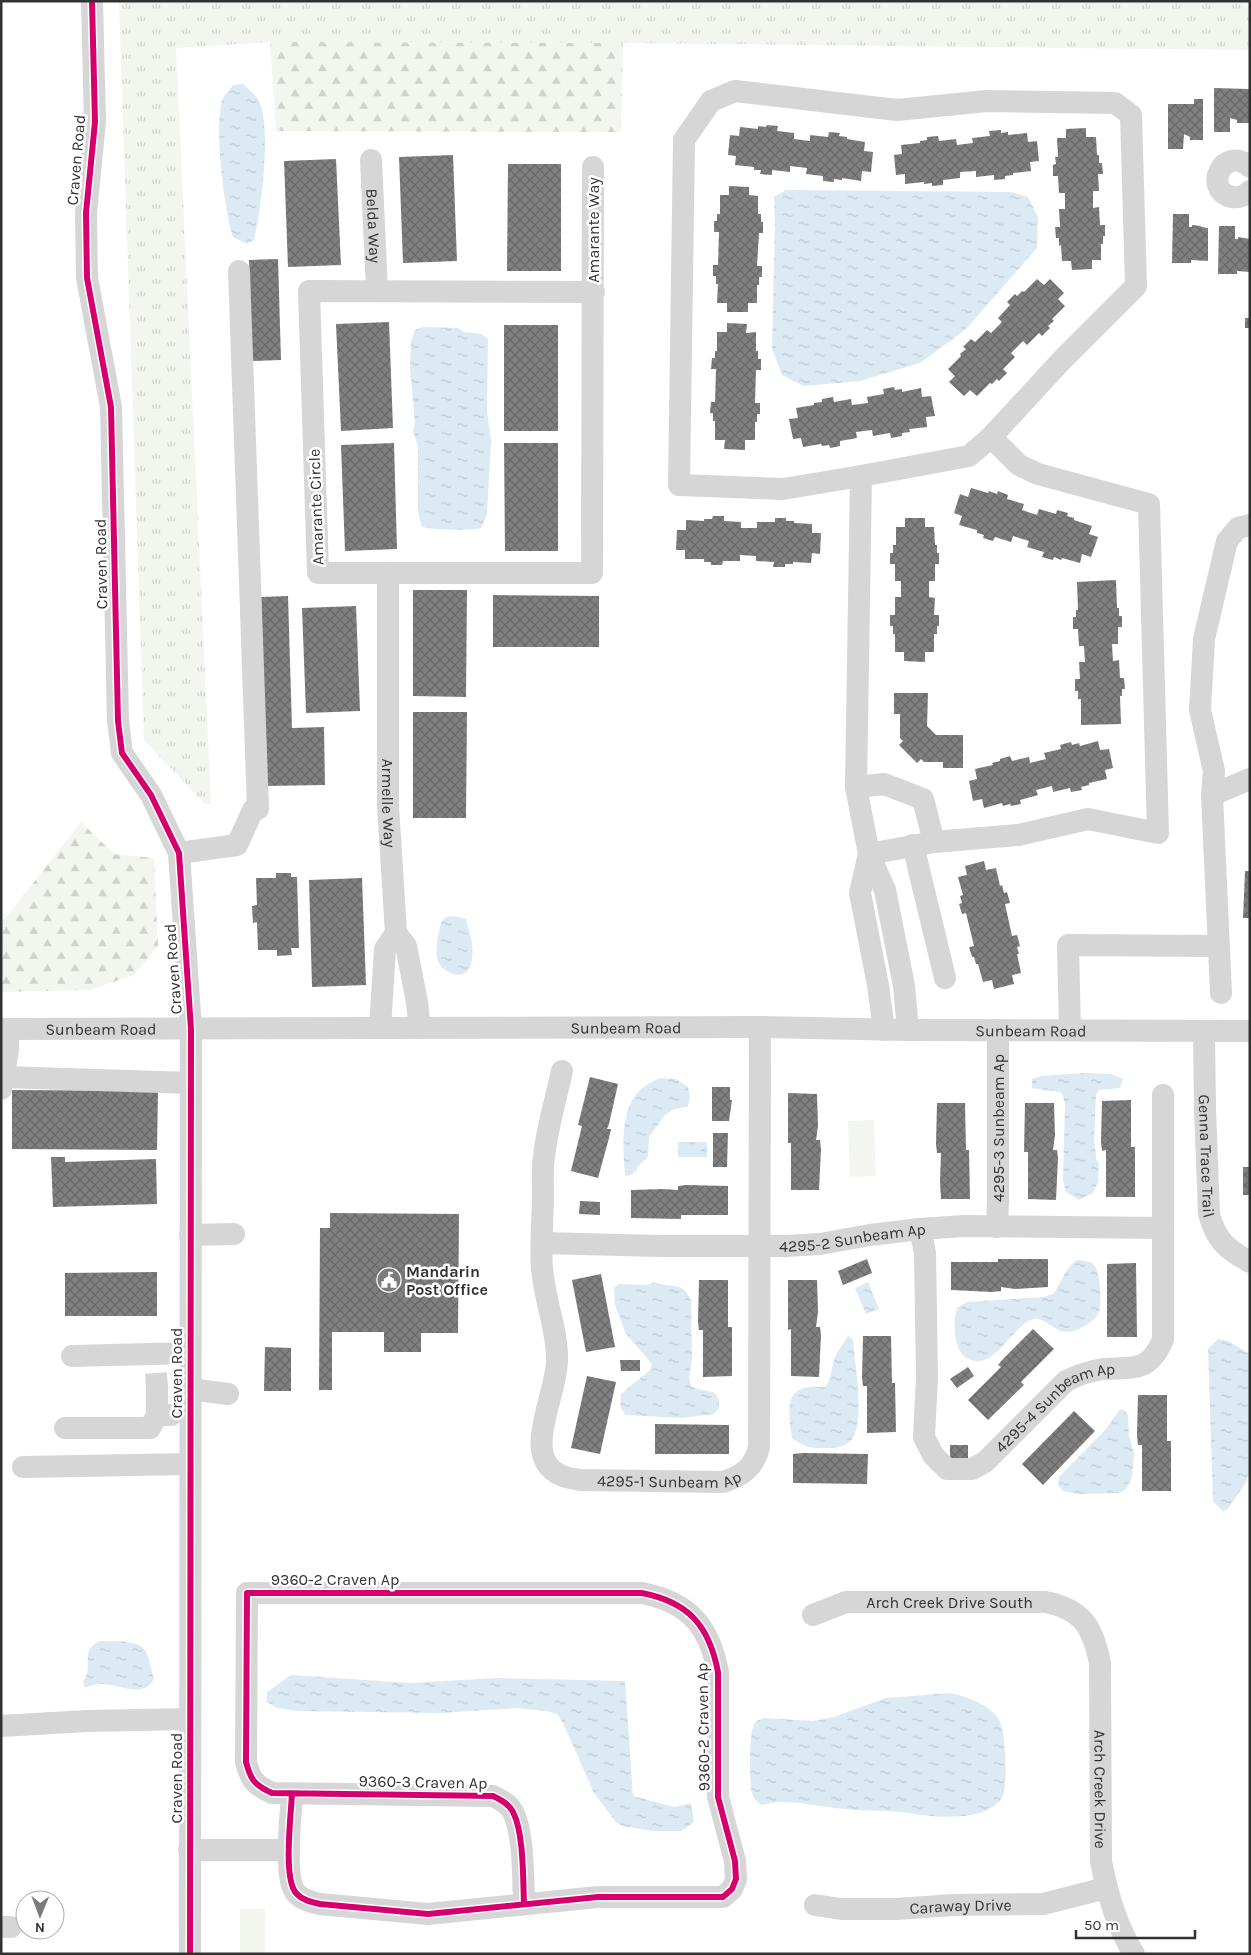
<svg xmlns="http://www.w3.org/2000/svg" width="1251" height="1955" font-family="Karla,sans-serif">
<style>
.grass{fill:url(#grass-tufts)}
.forest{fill:url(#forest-firs)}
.garden{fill:#f2f6ee}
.water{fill:url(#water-ripples)}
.building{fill:url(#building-cross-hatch)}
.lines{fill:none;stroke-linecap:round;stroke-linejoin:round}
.minor-tunnel{stroke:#d6d6d6;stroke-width:22;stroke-dasharray:22 11;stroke-linecap:butt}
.minor{stroke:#d6d6d6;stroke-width:22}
.cycleway-casing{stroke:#fff;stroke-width:9}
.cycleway{stroke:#d6006c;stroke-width:6}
.labels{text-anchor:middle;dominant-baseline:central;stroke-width:5;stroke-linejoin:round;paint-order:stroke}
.street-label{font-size:16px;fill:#323232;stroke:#fff}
.poi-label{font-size:16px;font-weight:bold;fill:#323232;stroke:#fff;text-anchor:start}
</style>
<defs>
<pattern id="grass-tufts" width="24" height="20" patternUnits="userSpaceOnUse" patternTransform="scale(1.25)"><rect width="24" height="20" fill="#f2f6ee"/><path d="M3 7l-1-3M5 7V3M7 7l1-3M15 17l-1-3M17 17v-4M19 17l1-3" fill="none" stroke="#d0d3cd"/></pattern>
<pattern id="forest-firs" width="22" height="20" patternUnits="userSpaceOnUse" patternTransform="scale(1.25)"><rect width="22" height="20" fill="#f2f6ee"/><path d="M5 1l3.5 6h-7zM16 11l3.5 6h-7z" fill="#d0d3cd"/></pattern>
<pattern id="water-ripples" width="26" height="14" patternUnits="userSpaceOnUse" patternTransform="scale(1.25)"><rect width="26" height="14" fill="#dceaf3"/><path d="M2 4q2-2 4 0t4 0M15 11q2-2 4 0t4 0" fill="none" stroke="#bdc9d1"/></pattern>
<pattern id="building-cross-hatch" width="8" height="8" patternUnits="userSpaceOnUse" patternTransform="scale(1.25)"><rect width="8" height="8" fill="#808080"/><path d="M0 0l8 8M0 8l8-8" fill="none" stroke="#696969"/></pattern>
</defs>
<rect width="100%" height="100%" fill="#fff"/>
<path class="grass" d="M119 1H1250V50L623 43 270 42 176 48 211 804H205L144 740Z"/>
<path class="forest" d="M270 42 623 43 621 132 276 131Z
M81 822 114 854 154 858 158 946 134 975 90 990 1 992V920L5 919Z"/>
<path class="garden" d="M874 1120 876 1176 850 1177 848 1121Z
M240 1909H265V1954H240Z"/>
<path class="water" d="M243 84C248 89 256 95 259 101 272 128 261 210 254 240L247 244 233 237C224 208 214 129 222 101 224 95 230 90 233 85Z
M786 190 1011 192 1028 197 1038 217 1037 248 965 330 920 363 860 381 803 386 782 375 772 348 775 226 774 197Z
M423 327 458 328 464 332 482 334 488 339 487 411 491 441 487 514 481 528C471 531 433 530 422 527L418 513V446L413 431 415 422 410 369 411 342 415 330Z
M453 916 466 919C470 935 477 953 469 969 462 981 441 972 438 961 434 949 439 934 441 922L446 917Z
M1085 1073 1111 1074 1123 1079 1120 1088 1099 1090 1096 1095 1094 1141 1097 1162 1099 1163 1098 1177 1099 1180 1093 1193 1079 1200 1066 1192 1063 1180 1065 1105 1063 1096 1060 1092 1032 1088V1079L1041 1076Z
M659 1078 676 1079 688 1087 690 1097 688 1106 672 1110 664 1116 649 1137 648 1157 637 1167 636 1172 628 1176 625 1175C623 1151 620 1109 639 1091 644 1086 652 1082 659 1078Z
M678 1142H707V1157H678Z
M1077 1260 1091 1262C1094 1265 1096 1267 1097 1271 1100 1280 1103 1308 1097 1316 1091 1323 1077 1332 1067 1332 1056 1333 1044 1316 1033 1319 1017 1323 999 1359 980 1361 953 1364 952 1325 957 1308L967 1302 1044 1297 1053 1294C1062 1283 1064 1268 1077 1260Z
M654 1282C671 1289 682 1280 691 1300L692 1360 689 1378 691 1386C698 1390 707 1390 715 1393L719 1400V1408L714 1414 681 1418 626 1415C619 1409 620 1403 621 1394L650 1370 652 1364 626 1334 615 1305 614 1288 619 1284 647 1285Z
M868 1282 879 1309 866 1314 855 1288Z
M848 1335 853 1340C855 1365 864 1414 854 1436 850 1446 837 1448 828 1448 813 1449 804 1447 792 1438 790 1422 783 1393 804 1388 811 1386 818 1387 825 1387 832 1379 831 1370 834 1360 837 1351 844 1344 848 1335Z
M1218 1339 1228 1341 1250 1354V1471L1245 1484 1227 1510 1223 1511 1213 1502 1208 1349Z
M1120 1409 1124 1410 1128 1415 1129 1436 1134 1453 1132 1477 1127 1488 1120 1493 1077 1494 1063 1491 1058 1485 1059 1477 1106 1429Z
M99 1641C113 1642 139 1638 146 1652 150 1660 151 1670 154 1679 143 1700 119 1683 100 1684 95 1684 89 1686 85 1688L83 1681C95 1666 78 1653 99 1641Z
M291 1675 410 1683 496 1678 625 1681 633 1796 674 1807 691 1803 694 1822 681 1831H652L622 1826 616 1822 594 1793 563 1723 557 1714 547 1711 516 1708 441 1713 297 1711 277 1708 267 1702V1692Z
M948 1693C965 1695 991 1705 999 1720 1006 1732 1008 1782 1003 1795 1000 1804 989 1810 980 1813 954 1820 927 1816 901 1812 882 1810 863 1811 844 1809 823 1807 802 1802 781 1802 774 1802 768 1804 762 1805 757 1802 754 1799 752 1793 749 1782 749 1739 753 1727 755 1721 758 1720 764 1718L813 1721 834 1717 886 1698Z"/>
<path class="building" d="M1214 88 1249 89V123H1237V120L1230 118V132H1214Z
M1194 99H1203V140H1190V137L1184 134 1183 149H1168V104H1194Z
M767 125 778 126 777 131 794 133V139L810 141V135L828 137 829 132 840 133 839 136 847 137V139L865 142 864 151 873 152 871 172 862 171 861 181 842 178V180L834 179V182L823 181V176L806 174 807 168 790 166V172L772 170V175L760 174 761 170H754V167L735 165 736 156 728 155 730 135 739 136 740 127 758 129V126L766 127Z
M1086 128V137H1096L1097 155H1099V163H1102L1103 174H1098L1099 191H1093V208L1099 207 1100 225H1105V236H1103V244H1101V260H1092V269L1072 270 1071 261H1062L1061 245 1059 246V238H1056L1055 227H1060L1059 209H1065V193H1059L1058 176H1053V165L1056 164 1055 157H1058L1057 138H1066V129Z
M1001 130V133L1008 132V135L1027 133 1028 142 1037 141 1039 161 1030 162 1031 171 1013 173V175L1005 176V179L994 180V175L976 177V171L960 172V178L943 180V185L932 186V183L924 184V182L905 184V174L896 175 894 155 902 154 901 145 920 143V141L927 140V137L938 136 939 141 956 139 957 145 973 143 972 138 990 136 989 131Z
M453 155 457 261 403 263 399 157Z
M336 159 341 265 288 267 284 161Z
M508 164H561V271H507Z
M729 186 749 187V195L758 196V214H761V222H763V233H759L757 266H762V277H759V285H757V303H748V312H727V303H717L718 284H716V276H713V265H718L719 232H714V221H717V214H720V195H729Z
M1173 214H1189V227H1192V225L1201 226V227L1208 228V261L1191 260V263H1172Z
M1219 226H1235V239H1238V237L1250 239V272L1237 271V274H1218Z
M278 259 281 360 252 361 249 260Z
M1037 279 1044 285 1050 279 1064 293 1058 299 1065 306 1052 319 1054 321 1048 326 1050 328 1042 336 1039 333 1027 345 1023 341 1011 353 1015 357 1003 369 1007 373 999 381 997 379 992 384 990 383 977 396 970 390 964 396 949 382 955 376 948 369 961 356 960 354 966 349 963 347 971 339 975 342 987 330 991 333 1002 322 998 318 1010 305 1007 302 1015 294 1017 296 1022 291 1024 292Z
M1245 318H1250V328H1245Z
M389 322 393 428 341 431 336 324Z
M727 323 747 324 746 333 756 332V351H758V359H761V370H756L755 403H760V414H757V422H755V440H745V450L724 449 725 440H715V421H713V413H710L711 402H715L716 369H711L712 358H715V351H717V332H727Z
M504 325H558V431H504Z
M894 387 895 390 902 389V392L921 388 922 397 931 396 935 416 926 417 927 427 909 429 910 432 902 433V436L891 438 890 433 873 436 872 430 856 432 857 438 840 441V446L830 448 829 445 822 446 821 444 803 447 801 438 793 439 789 419 798 418 796 408 814 405V403L822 402V399L833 397 834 402 851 399 852 405 868 403 867 397 884 394 883 389Z
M394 443 397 549 345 551 341 445Z
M504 443H558V551H505Z
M971 488 988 493 989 491 997 494 998 491 1008 495 1007 499 1024 504 1022 510 1037 515 1039 509 1056 514 1057 510 1068 513 1067 516 1074 518V520L1092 526 1089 534 1098 537 1091 557 1082 554 1080 563 1062 558 1061 560 1054 557 1053 560 1042 557 1044 552 1027 547 1029 541 1013 536 1011 542 995 537 993 541 983 538 984 535 977 533V530L959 525 962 516 954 513 960 494 968 497Z
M713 516H724V521L741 522V528H757V522H775V518H786V521H794V523L812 524V533H821L820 554 812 553 811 563 793 562V564H785V567H773L774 562 756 561V556L740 555V561H723L722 565H711V562H704V559H685V550H676L677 530H686V520L704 521V519H712Z
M905 518H925V527H934L935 545H937V553H939V564H935V581H929V597L935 598 934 615H939V626H937V634H934V652H925V662L904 661V652H895V634H893V626H890V615H895V597H901V581H895V564H890V553H893V545H896V527H905Z
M1116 580 1117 608H1119V616H1122V627H1118V644H1112L1113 661 1119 660 1120 678H1124L1125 689H1122V696H1120L1121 724 1081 725V699H1078V691H1075V679H1080L1079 662H1085L1084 646H1079L1078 629H1073V617H1076V610H1078L1077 582Z
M413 590H467L466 697 413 696Z
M493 595 599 596V647H493Z
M288 596 292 728 324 727 325 785 266 786 261 597Z
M356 606 360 711 306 713 302 608Z
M894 693H928L927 726 936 735H963V768H943V762H924L921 759 917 763 899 745 903 741 900 738V714H894Z
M413 712H467L466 818H413Z
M1098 741 1100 750 1109 749 1113 768 1105 770 1107 779 1089 783V785L1081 787 1082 790 1071 792 1070 788 1053 792 1052 786 1036 790 1038 795 1020 800 1021 804 1011 806 1010 804 1003 806 1002 803 984 808 982 799 973 801 969 781 977 779 975 769 993 765 992 763 1000 761V759L1010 756 1012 761 1029 757 1030 763 1046 759 1044 753 1061 749 1060 745 1071 742 1072 745 1079 743 1080 746Z
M984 861 986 870 996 868 1000 886 1002 885 1004 893 1007 892 1010 903 1005 904 1012 936 1017 935 1020 946 1017 947 1019 954H1017L1021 973 1012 975 1014 984 994 989 992 980 983 982 978 964H976L974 957H972L969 947 974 946 966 913 962 914 959 904 962 903 960 896 963 895 958 877 967 875 965 866Z
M1245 871H1250V918H1243Z
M276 873H291V877H297L299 948H291L292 955 277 956V950H258L257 922 253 923 252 906 257 905 256 878H276Z
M362 878 366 985 312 987 309 880Z
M590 1077 618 1084 609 1124 607 1129H611L609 1138 598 1178 571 1171 582 1126 578 1125Z
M712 1087H730V1100H732L729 1121H712Z
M12 1090 158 1091 157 1150 12 1149Z
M788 1093 817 1094 818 1126 816 1140H820L821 1149 819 1190H791V1143H788Z
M1131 1100V1147H1135V1197H1106V1150L1102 1151 1101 1142 1102 1101Z
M937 1103H965L966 1150H969L970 1199H941L940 1181 941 1153H937L936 1144Z
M1025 1103H1054L1055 1135 1053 1150H1057L1058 1158 1056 1200 1028 1199V1152H1024Z
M713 1133H728L727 1167H713Z
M51 1157H65V1162L156 1159 157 1204 53 1207Z
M1243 1167H1250V1195H1243Z
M686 1185 728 1186V1215H681V1219L631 1218V1190L663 1189 678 1190V1186Z
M580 1201 600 1202V1215L579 1214Z
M330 1213 459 1214 458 1333H421V1352H384V1332H332V1390H319L320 1228H330Z
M867 1259 872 1273 843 1285 838 1271Z
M998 1259H1048V1287L1015 1289 1001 1287V1291L992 1292 951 1290V1262H998Z
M1136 1263 1137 1337H1107V1264Z
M157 1272V1316H65V1273Z
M601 1274 615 1347 586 1352 572 1280Z
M699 1280H728V1327H732V1376L703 1377V1330H699L698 1322Z
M788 1280H817L818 1312 816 1327H820L821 1335 819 1377 791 1376V1329L788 1330Z
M1033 1329 1054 1349 1021 1382 1024 1385 988 1420 968 1400 1001 1367 998 1365 1004 1358Z
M863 1336H891L892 1383H895L896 1432 867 1433V1386H863L862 1378Z
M265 1347 291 1348V1391H264Z
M620 1360H640V1371H621Z
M968 1367 974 1376 957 1388 950 1379Z
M587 1376 616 1382 600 1454 571 1448Z
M1138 1395H1167V1441H1171V1491H1142V1445H1138L1137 1436Z
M1074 1411 1095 1431 1043 1485 1022 1464Z
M655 1424 729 1425V1454H655Z
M950 1445H968V1458H950Z
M803 1453 868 1454 867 1484 793 1483V1454Z"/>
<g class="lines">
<path class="minor-tunnel" d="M156 1373 157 1388"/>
<g class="minor">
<path d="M92 1 95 122 86 213 87 278 111 407 118 721 122 753 151 795 179 853 191 1029 190 1954"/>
<path id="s1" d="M371 160 377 291"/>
<path d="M593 167 592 573H318L309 291 594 292"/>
<path d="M1250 167C1223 144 1202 190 1232 197 1239 198 1245 196 1250 191"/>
<path d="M861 476 969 456 991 437 1063 359 1136 286 1131 115 1115 103 987 101 897 110 735 91 711 101 684 140 679 485 783 489 861 476 856 787 869 854 885 890 904 986 908 1030"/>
<path d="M1250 525 1238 528 1227 541 1204 639 1200 710 1214 771 1212 795 1250 779"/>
<path id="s2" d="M388 573V806L396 933 406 946 417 1002 420 1028"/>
<path d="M856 787 884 784 923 799 934 842"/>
<path d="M1212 795 1221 993"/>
<path d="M913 845 945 978"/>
<path d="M179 853 237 845 253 810 258 809 239 271"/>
<path d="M869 854 934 842 1018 835 1088 819 1158 833 1149 504 1038 474 1019 465 991 437"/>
<path d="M869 854 860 893 878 985 884 1030"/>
<path d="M380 1028 385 949 396 933"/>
<path id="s3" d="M1 1029 760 1027 908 1030 1250 1031"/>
<path d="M1070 1030 1068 945 1217 946"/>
<path id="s4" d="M1204 1031 1205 1109 1209 1214C1216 1240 1226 1249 1250 1262"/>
<path id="s5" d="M562 1071C556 1099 547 1128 544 1157 542 1169 543 1183 543 1195 543 1219 540 1244 542 1268 544 1298 558 1332 557 1361 556 1389 536 1431 543 1455 548 1473 564 1478 581 1480L723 1482C742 1476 754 1468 759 1447L760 1027"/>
<path d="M3 1077 191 1083"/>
<path d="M1 1089 8 1050V1029"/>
<path id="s6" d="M997 1227 998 1201V1030"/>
<path id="s7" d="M920 1229 925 1253 927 1378 924 1437 933 1455 947 1469H972L985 1462 1066 1381C1078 1375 1090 1371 1103 1369 1134 1367 1148 1373 1163 1340V1095"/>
<path d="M190 1235 234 1234"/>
<path id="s8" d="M542 1243 660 1246H786L820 1244 870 1235 920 1229 964 1226 1163 1228"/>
<path d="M72 1356 190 1353"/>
<path d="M157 1388V1415H171"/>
<path d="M190 1389 228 1394"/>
<path d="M65 1428H150L157 1415"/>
<path d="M23 1467 190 1464"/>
<path id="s9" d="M813 1615 846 1602H1045C1083 1609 1093 1628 1100 1663L1101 1861C1107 1893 1116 1925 1134 1954"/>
<path d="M1 1726 87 1721 190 1719"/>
<path d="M292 1794C291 1815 283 1878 296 1893 302 1900 311 1902 320 1904L428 1914 598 1897H723L732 1889 736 1879 735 1861 718 1797V1672C709 1625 688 1602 642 1593H247L246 1762C251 1781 255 1785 272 1793L493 1796C501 1800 509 1804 513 1812 524 1833 523 1880 524 1904"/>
<path d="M189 1850H289"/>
<path id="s10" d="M815 1905 841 1909H897L953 1905 1043 1904 1106 1888"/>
<path d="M1 1927H11"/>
</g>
<defs>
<path id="cycleway" d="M92 1 95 122 86 213 87 278 111 407 118 721 122 753 151 795 179 853 191 1029 190 1954
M292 1794C291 1815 283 1878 296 1893 302 1900 311 1902 320 1904L428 1914 598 1897H723L732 1889 736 1879 735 1861 718 1797V1672C709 1625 688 1602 642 1593H247L246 1762C251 1781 255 1785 272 1793L493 1796C501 1800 509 1804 513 1812 524 1833 523 1880 524 1904"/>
</defs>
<use href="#cycleway" class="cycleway-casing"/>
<use href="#cycleway" class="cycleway"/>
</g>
<defs>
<symbol id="civic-disc" viewBox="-11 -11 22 22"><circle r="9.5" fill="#7a7a7a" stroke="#fff"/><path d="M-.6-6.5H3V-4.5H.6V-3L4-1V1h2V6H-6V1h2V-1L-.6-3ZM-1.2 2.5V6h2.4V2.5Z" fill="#fff"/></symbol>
</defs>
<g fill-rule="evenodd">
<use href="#civic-disc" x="375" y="1266" width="28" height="28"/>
</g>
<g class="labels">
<g class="street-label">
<text transform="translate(76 160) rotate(-85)">Craven Road</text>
<text stroke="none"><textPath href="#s1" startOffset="66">Belda Way</textPath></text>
<text transform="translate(593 230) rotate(-90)">Amarante Way</text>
<text transform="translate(316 507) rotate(-92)">Amarante Circle</text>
<text transform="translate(101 564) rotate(-91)">Craven Road</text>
<text stroke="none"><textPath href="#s2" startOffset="230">Armelle Way</textPath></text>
<text transform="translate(173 969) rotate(-94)">Craven Road</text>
<text stroke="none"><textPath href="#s3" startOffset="625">Sunbeam Road</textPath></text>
<text stroke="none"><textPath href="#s3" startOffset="100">Sunbeam Road</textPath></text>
<text stroke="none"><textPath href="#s3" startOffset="1030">Sunbeam Road</textPath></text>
<text stroke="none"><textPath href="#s6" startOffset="99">4295-3 Sunbeam Ap</textPath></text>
<text stroke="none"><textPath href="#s4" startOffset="125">Genna Trace Trail</textPath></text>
<text stroke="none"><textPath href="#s8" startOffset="311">4295-2 Sunbeam Ap</textPath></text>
<text transform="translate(176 1373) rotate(-90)">Craven Road</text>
<text stroke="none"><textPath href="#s7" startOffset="380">4295-4 Sunbeam Ap</textPath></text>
<text stroke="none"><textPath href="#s5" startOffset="526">4295-1 Sunbeam Ap</textPath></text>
<text x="335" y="1579">9360-2 Craven Ap</text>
<text stroke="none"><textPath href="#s9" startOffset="139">Arch Creek Drive South</textPath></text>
<text transform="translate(703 1727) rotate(-91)">9360-2 Craven Ap</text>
<text transform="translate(176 1778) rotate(-90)">Craven Road</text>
<text transform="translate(423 1782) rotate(1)">9360-3 Craven Ap</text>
<text stroke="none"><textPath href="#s9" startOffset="450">Arch Creek Drive</textPath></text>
<text stroke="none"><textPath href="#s10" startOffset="146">Caraway Drive</textPath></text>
</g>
<g class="poi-label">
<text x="406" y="1271">Mandarin<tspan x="406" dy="18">Post Office</tspan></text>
</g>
</g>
<rect width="1251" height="1955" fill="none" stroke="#323232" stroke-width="5"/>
<g transform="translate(40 1915) rotate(181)"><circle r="24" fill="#ffffff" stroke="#adadad"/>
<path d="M0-4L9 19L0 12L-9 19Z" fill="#7a7a7a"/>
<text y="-8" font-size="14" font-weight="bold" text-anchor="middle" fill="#323232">N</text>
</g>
<path d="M1076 1930v8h119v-8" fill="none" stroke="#323232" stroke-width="2.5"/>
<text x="1084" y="1930" font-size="15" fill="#323232" stroke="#ffffff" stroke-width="4" paint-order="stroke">50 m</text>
</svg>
